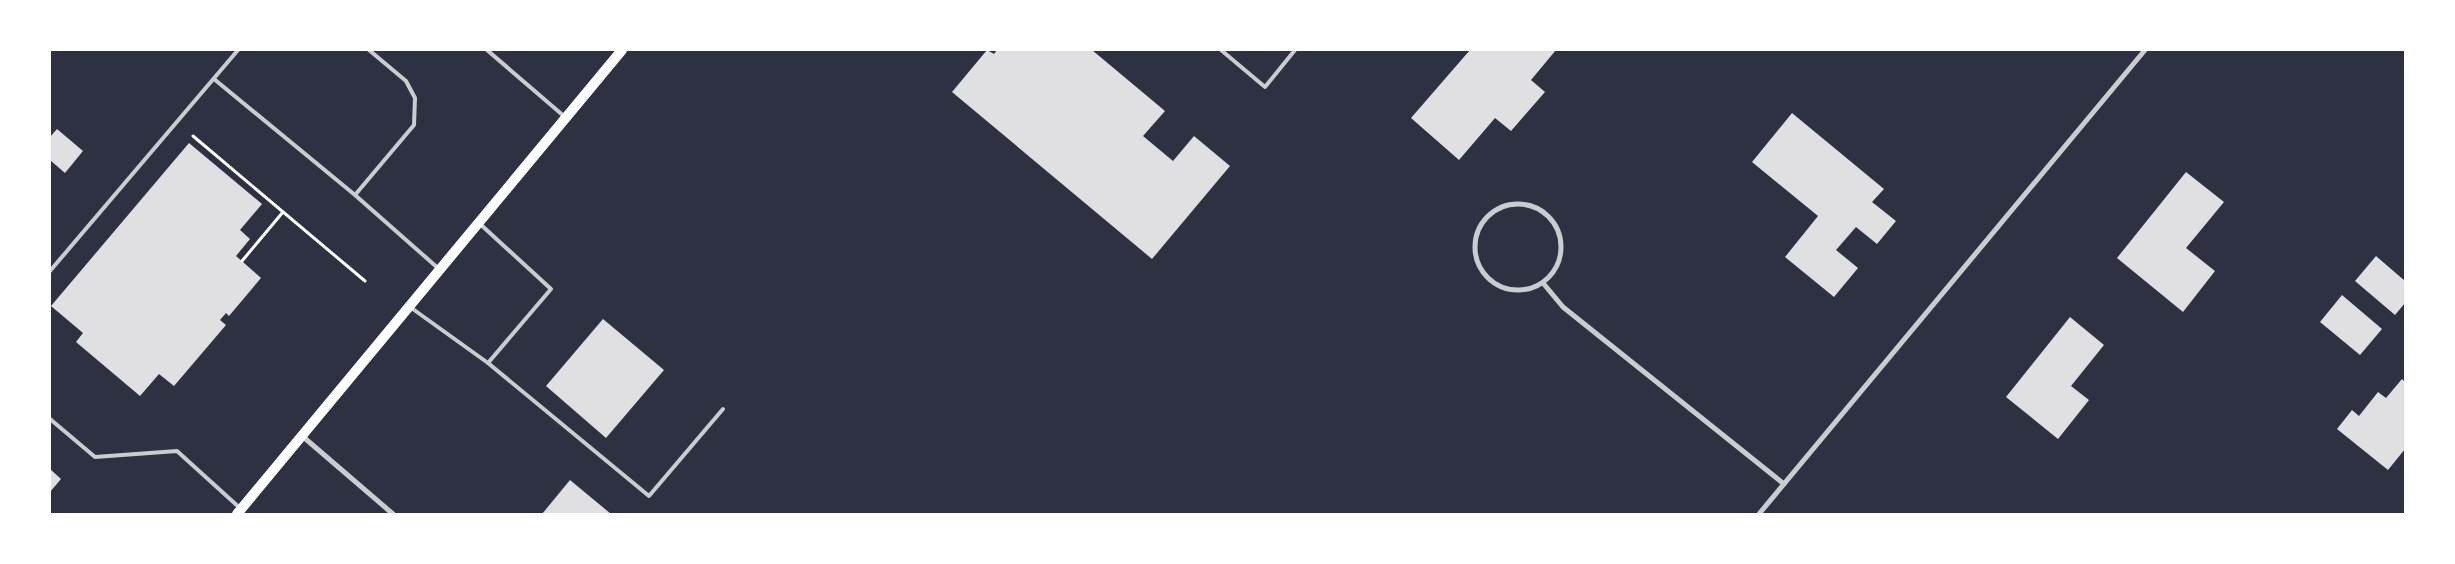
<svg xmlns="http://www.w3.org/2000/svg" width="2455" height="564" font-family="Bitter,serif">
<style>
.building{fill:#e0e0e3}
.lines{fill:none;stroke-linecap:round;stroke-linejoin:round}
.path{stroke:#fff;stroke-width:3}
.service{stroke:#caccd0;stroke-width:4}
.minor{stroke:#caccd0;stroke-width:5}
.secondary{stroke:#fff;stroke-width:10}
</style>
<rect width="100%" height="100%" fill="#2d3142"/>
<g class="building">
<path d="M987 50 994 54 997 50H1092L1165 111 1143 136 1173 161 1194 136 1230 166 1152 259 952 92Z"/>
<path d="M1470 50H1556L1531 80 1545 92 1511 131 1495 118 1459 160 1411 118Z"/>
<path d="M1792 113 1884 189 1872 202 1896 221 1877 244 1856 227 1836 250 1858 268 1834 297 1785 257 1818 216 1752 162Z"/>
<path d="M57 129 83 151 65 173 50 160V137Z"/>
<path d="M189 143 262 204 240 230 250 239 236 256 261 278 229 316 226 313 220 320 226 325 174 386 159 374 140 396 76 342 83 333 51 306Z"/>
<path d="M2186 172 2224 202 2186 248 2215 271 2183 312 2117 258Z"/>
<path d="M2376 256 2405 281V303L2395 315 2355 281Z"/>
<path d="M2342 295 2382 329 2360 355 2320 322Z"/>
<path d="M2070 317 2104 345 2071 386 2089 400 2058 439 2006 397Z"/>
<path d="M603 319 664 370 606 438 546 386Z"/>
<path d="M2402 379 2405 382V449L2388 470 2337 429 2352 410 2359 416 2378 392 2386 398Z"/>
<path d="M50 469 61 479 50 492Z"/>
<path d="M570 480 611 514H542Z"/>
</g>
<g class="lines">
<g class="path">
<path d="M193 136 365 281"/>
<path d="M242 261 283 212"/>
</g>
<g class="service">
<path d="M487 50 565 117"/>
<path d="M1221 50 1265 87 1295 50"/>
<path d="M214 79 355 195 439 269"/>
<path d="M355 195 414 125 415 98 406 81 369 50"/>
<path d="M479 223 551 289 488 363"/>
<path d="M50 271 238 50"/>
<path d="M410 307 488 363 649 496 723 409"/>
<path d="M50 419 95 457 177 451 241 509"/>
</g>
<g class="minor">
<circle cx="1518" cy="247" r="43"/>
<path d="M1543 283 1563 307 1784 484"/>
<path d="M301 435 393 514"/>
<path d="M1759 514 2145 50"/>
</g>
<path class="secondary" d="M237 514 622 50"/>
</g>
<rect width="2455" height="564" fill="none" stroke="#ffffff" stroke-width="102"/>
</svg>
